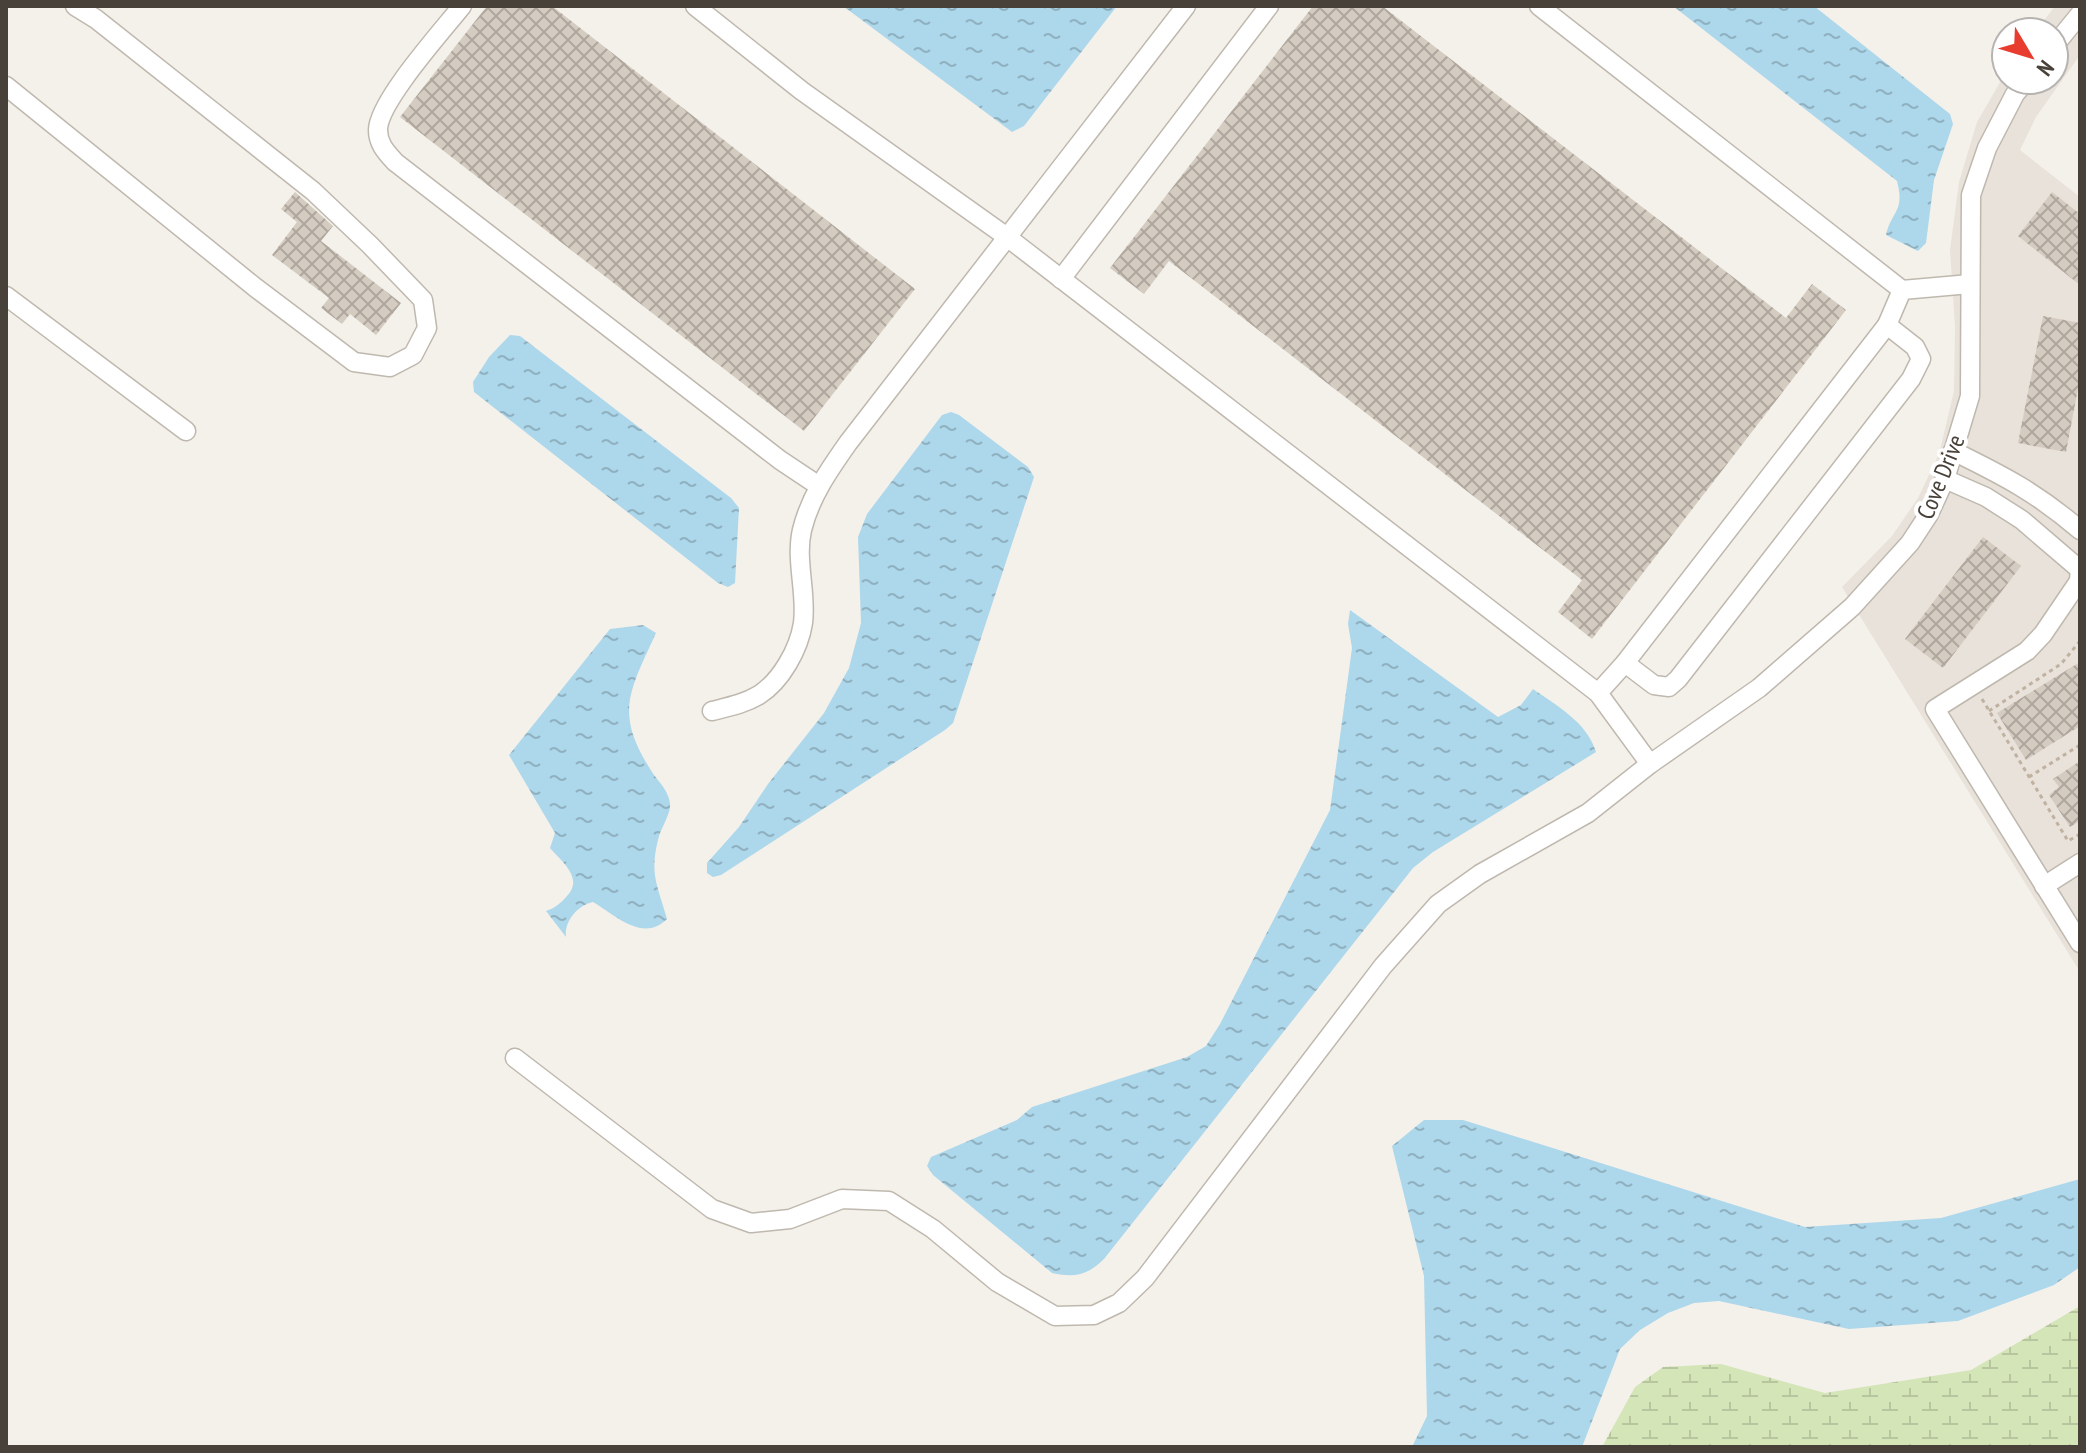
<svg xmlns="http://www.w3.org/2000/svg" width="2086" height="1453" font-family="'PT Sans Narrow',sans-serif">
<style>
.residential{fill:#e8e2da}
.wetland{fill:url(#wetland-marsh)}
.water{fill:url(#water-ripples)}
.building{fill:url(#building-cross-hatch)}
.lines{fill:none;stroke-linecap:round;stroke-linejoin:round}
.minor-casing{stroke:#bfb8ae;stroke-width:21}
.path{stroke:#c0b2a1;stroke-width:3;stroke-dasharray:4 4;stroke-linecap:butt}
.minor{stroke:#fff;stroke-width:18}
.labels{text-anchor:middle;stroke-width:8;stroke-linejoin:round;paint-order:stroke}
.street-label{font-size:24px;fill:#484139;stroke:#fff}
</style>
<defs>
<pattern id="wetland-marsh" width="20" height="14" patternUnits="userSpaceOnUse" patternTransform="scale(2)"><rect width="20" height="14" fill="#d4e5b8"/><path d="M1 5h8M5 5V1M11 12h8M15 12V8" fill="none" stroke="#b8c69f"/></pattern>
<pattern id="water-ripples" width="26" height="14" patternUnits="userSpaceOnUse" patternTransform="scale(2)"><rect width="26" height="14" fill="#add7eb"/><path d="M2 4q2-2 4 0t4 0M15 11q2-2 4 0t4 0" fill="none" stroke="#8fb0bf"/></pattern>
<pattern id="building-cross-hatch" width="8" height="8" patternUnits="userSpaceOnUse" patternTransform="scale(2)"><rect width="8" height="8" fill="#d5ccc1"/><path d="M0 0l8 8M0 8l8-8" fill="none" stroke="#afa79e"/></pattern>
</defs>
<rect width="100%" height="100%" fill="#f4f1eb"/>
<path class="residential" d="M2055 6H2080V55L2036 117 2020 150 2080 197V972L1842 587 1892 536 1918 498 1939 454 1954 391 1955 327 1950 250 1959 182 1977 122 2006 72V80H2054V32H2035Z"/>
<path class="wetland" d="M2080 1306V1447H1602L1635 1387 1663 1367 1721 1364 1825 1393 1971 1370Z"/>
<g class="water">
<path d="M843 6H1117L1024 126 1012 132Z"/>
<path d="M1673 6H1814L1950 114 1953 124 1934 180 1926 243 1918 251 1886 235C1892 210 1905 212 1897 181Z"/>
<path d="M510 335 520 336 731 498 739 508 735 583 728 587 718 583 474 392 473 382 489 357Z"/>
<path d="M951 412 959 415 1028 467 1034 477 953 723 945 730 721 875 713 877 707 873V863L739 827 768 784 824 713 849 668 861 623 858 537 867 514 942 415Z"/>
<path d="M1350 610 1498 717 1521 705 1533 689C1557 706 1587 722 1596 752L1433 852 1413 868 1104 1259C1088 1275 1075 1278 1052 1273L933 1175 927 1166 931 1157 1017 1120 1032 1107 1187 1057 1206 1046 1220 1024 1330 810 1352 648 1348 624Z"/>
<path d="M643 625 656 633C628 694 614 715 654 775 661 784 671 795 670 807 669 816 662 827 659 836 649 874 657 883 667 919 643 943 615 915 593 902 578 905 564 921 566 937L546 911C555 908 561 903 567 896 584 878 562 862 550 848L555 833 509 755 610 629Z"/>
<path d="M1424 1120H1463L1805 1227 1941 1218 2080 1179V1267L2054 1285 1958 1321 1849 1329 1719 1301 1694 1303 1668 1313 1640 1330 1620 1349 1582 1447H1412L1427 1416 1424 1276 1392 1146Z"/>
</g>
<g class="building">
<path d="M487 6H552L915 289 804 431 400 117Z"/>
<path d="M1313 6H1382L1786 318 1812 284 1846 310 1592 639 1558 612 1582 580 1169 261 1144 294 1110 268Z"/>
<path d="M295 192 333 226 321 241 401 303 376 335 350 314 342 324 321 308 329 298 272 255 297 222 281 209Z"/>
<path d="M2052 192 2080 214V285L2018 236Z"/>
<path d="M2043 316 2080 323V378L2066 452 2018 443Z"/>
<path d="M1983 537 2021 566 1943 668 1905 639Z"/>
<path d="M2080 662V726L2026 760 1997 713Z"/>
<path d="M2080 761V821L2070 827 2049 795 2059 787 2053 779Z"/>
</g>
<g class="lines">
<g class="minor-casing">
<g id="minor">
<path d="M462 6C443 30 378 102 378 130 378 144 386 152 395 162L780 460 819 486"/>
<path d="M695 6 802 91 1007 237 1598 693 1650 764"/>
<path d="M1539 6 1902 290"/>
<path d="M2054 46 2080 14"/>
<path d="M6 86 256 288 354 362 390 367 413 355 427 328 423 300 370 245 313 191 96 19 75 6"/>
<path d="M1061 279 1269 6"/>
<path d="M6 296 186 431"/>
<path d="M1953 451C2004 476 2037 493 2080 530"/>
<path d="M1945 479 1986 497 2022 520 2078 568"/>
<path d="M2080 566 2079 581 2043 634 2027 651 1935 709 2080 943"/>
<path d="M1625 663 1887 325"/>
<path d="M1598 693 1625 663 1654 685 1669 687 1678 679 1911 379 1921 359 1915 347 1887 325 1902 290 1970 284"/>
<path d="M712 711C728 707 744 704 759 695 781 681 799 649 803 623 807 593 795 560 802 530 810 497 829 470 848 443L1186 6"/>
<path d="M2044 886 2080 863"/>
<path d="M515 1058 712 1209 751 1223 790 1219 842 1199 889 1201 933 1229 997 1282 1055 1316 1094 1315 1119 1303 1145 1278 1383 966 1438 904 1480 874 1588 813 1650 764 1759 688 1852 607 1910 543 1929 514 1945 479 1970 396 1971 195 1987 148 2015 94 2027 80"/>
</g>
</g>
<g class="path">
<path d="M1982 699 2068 841 2080 834"/>
<path d="M1989 711 2061 664 2080 641"/>
<path d="M2029 777 2080 745"/>
</g>
<use href="#minor" class="minor"/>
</g>
<g class="labels">
<g class="street-label">
<text transform="translate(1941 477) rotate(-68)" y="8">Cove Drive</text>
</g>
</g>
<rect width="2086" height="1453" fill="none" stroke="#484139" stroke-width="16"/>
<g transform="translate(2030 56) rotate(128)"><circle r="38" fill="#ffffff" stroke="#b6b3b0" stroke-width="2"/>
<path d="M0-6L14 30L0 20L-14 30Z" fill="#e83c2e"/>
<text y="-12" font-size="22" font-weight="bold" text-anchor="middle" fill="#484139">N</text>
</g>
</svg>
